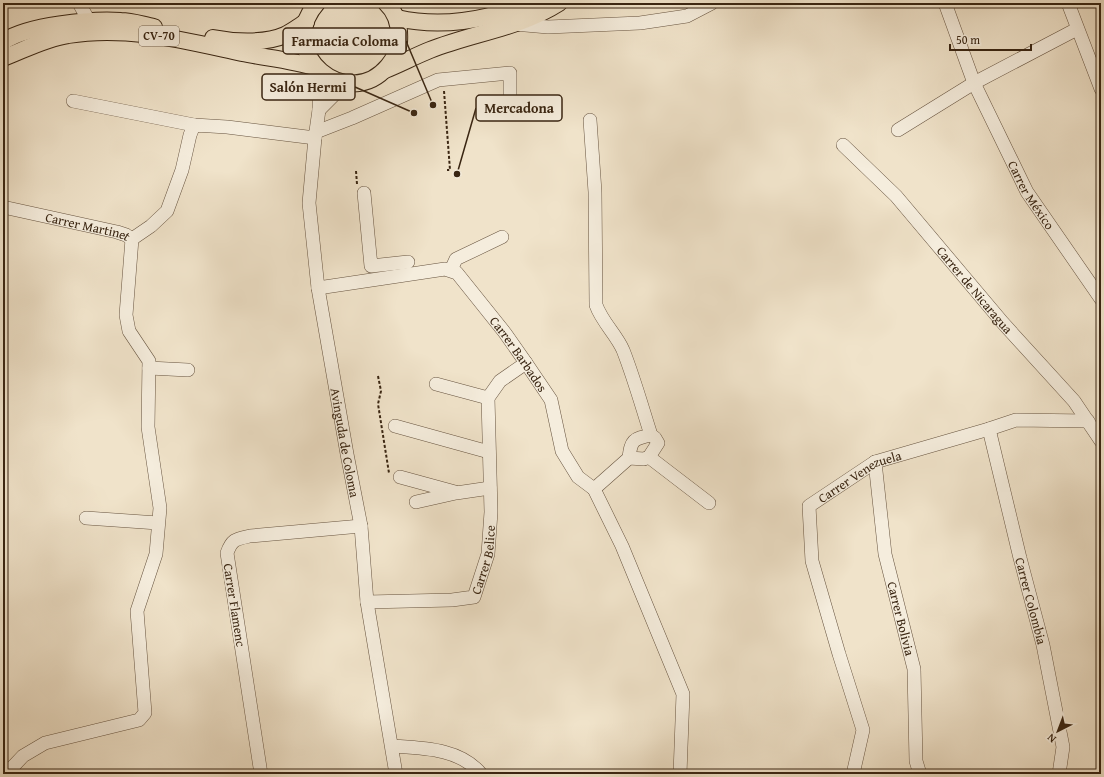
<svg xmlns="http://www.w3.org/2000/svg" width="1104" height="777" font-family="'Gentium Book Plus',serif">
<style>
.lines{fill:none;stroke-linecap:round;stroke-linejoin:round}
.minor-casing{stroke:#675440;stroke-width:14}
.major-casing{stroke:#392512;stroke-width:18}
.path{stroke:#392512;stroke-width:2;stroke-dasharray:3 2;stroke-linecap:butt}
.minor{stroke:#f5eddd;stroke-width:13}
.major{stroke:#f0e3ca;stroke-width:16}
.labels{text-anchor:middle;stroke-width:3;stroke-linejoin:round;paint-order:stroke}
.shield{fill:#f5eddd;stroke:#71614f;stroke-width:1}
.shield-label{font-size:12px;font-weight:bold;fill:#392512}
.street-label{font-size:13px;fill:#392512;stroke:#f5eddd}
.leader{fill:none;stroke:#392512;stroke-width:1.5}
.callout-dot{fill:#392512;stroke:#f5eddd;stroke-width:1.5}
.callout{fill:#f5eddd;stroke:#392512;stroke-width:1.5}
.callout-label{font-size:14px;text-anchor:middle;font-weight:bold;fill:#392512}
</style>
<rect width="100%" height="100%" fill="#f0e3ca"/>
<filter id="stains"><feTurbulence type="fractalNoise" baseFrequency=".005" numOctaves="4"/><feColorMatrix values="0 0 0 0 .2 0 0 0 0 .09 0 0 0 0 .02 0 0 0 .5 -.17"/></filter>
<radialGradient id="worn" r=".72"><stop offset=".6" stop-color="#630" stop-opacity="0"/><stop offset="1" stop-color="#630" stop-opacity=".3"/></radialGradient>
<g class="lines">
<g class="minor-casing">
<g id="minor">
<path d="M79 3 89 21"/>
<path id="s1" d="M945 3 974 83 1027 192 1101 299"/>
<path d="M1068 3 1101 89"/>
<path d="M514 24 548 27 640 23 687 16 712 3"/>
<path id="s2" d="M320 71 319 110 315 138 309 203 318 288 347 454 361 526 367 602 396 774"/>
<path d="M73 101 194 125"/>
<path d="M319 110 346 83"/>
<path d="M590 120 595 192 596 305C602 322 616 334 623 350 634 378 642 407 651 435L655 438 658 443 649 457 644 459 629 458"/>
<path d="M898 130 974 83 1077 29"/>
<path d="M316 132 352 118 438 80 510 73V109"/>
<path id="s3" d="M843 145 896 196 1003 323 1074 401 1101 441"/>
<path d="M364 193 371 266 408 262"/>
<path id="s4" d="M3 207 117 232 126 235 132 239"/>
<path d="M132 239 151 226 167 211 182 170 190 135 194 125 227 127 315 138"/>
<path d="M451 270 456 259 502 237"/>
<path id="s5" d="M318 288 445 269 457 273 505 333 526 363 551 400 562 451 578 477 594 489 629 458C631 440 633 439 651 435"/>
<path d="M149 368 188 370"/>
<path d="M436 384 488 398"/>
<path d="M395 426 489 452"/>
<path id="s6" d="M989 429 1020 558 1043 645 1063 747 1059 774"/>
<path d="M649 457 709 503"/>
<path id="s7" d="M875 462 885 554 914 669 916 761 920 774"/>
<path d="M400 477 455 492"/>
<path d="M594 489 622 546 683 694 680 774"/>
<path d="M416 502 456 493 490 488"/>
<path d="M86 518 158 523"/>
<path id="s8" d="M367 602 452 600 474 597 488 554 491 512 488 398 500 381 526 363"/>
<path d="M392 746C422 748 460 748 481 774"/>
<path d="M6 774 23 756 45 743 139 720 145 713 137 611 156 554 160 508 148 427 149 361 129 331 126 315 132 239"/>
<path d="M261 774 227 553C232 539 236 539 250 536L361 526"/>
<path id="s9" d="M853 774 863 730 839 654 812 561 809 506 875 462 989 429 1016 420 1088 421"/>
</g>
</g>
<g class="major-casing">
<g id="major">
<path d="M317 3C273 53 348 114 388 66 394 59 398 51 399 42 400 28 397 13 386 3"/>
<path d="M397 18C440 28 486 21 527 3"/>
<path d="M213 38C233 42 265 44 285 35 292 32 299 26 306 22"/>
<path d="M3 42C26 25 92 19 121 21 132 21 143 25 154 27"/>
<path d="M3 58C24 50 46 38 68 35 127 25 186 41 242 53 267 58 293 60 317 68"/>
<path d="M385 70C400 64 415 56 430 50 473 33 520 28 559 3"/>
</g>
</g>
<g class="path">
<path d="M444 91 450 170H447"/>
<path d="M356 171 357 184"/>
<path d="M378 376 381 391 378 404 389 473"/>
</g>
<use href="#minor" class="minor"/>
<use href="#major" class="major"/>
</g>
<g class="labels">
<rect class="shield" x="139" y="26" width="40" height="20" rx="3"/>
<g class="shield-label">
<text x="159" y="40">CV-70</text>
</g>
<g class="street-label">
<text dy="5" stroke="none"><textPath href="#s1" startOffset="211">Carrer México</textPath></text>
<text dy="5" stroke="none"><textPath href="#s4" startOffset="87">Carrer Martinet</textPath></text>
<text dy="5" stroke="none"><textPath href="#s3" startOffset="196">Carrer de Nicaragua</textPath></text>
<text dy="5" stroke="none"><textPath href="#s5" startOffset="243">Carrer Barbados</textPath></text>
<text dy="5" stroke="none"><textPath href="#s2" startOffset="375">Avinguda de Coloma</textPath></text>
<text dy="5" stroke="none"><textPath href="#s9" startOffset="336">Carrer Venezuela</textPath></text>
<text dy="5" stroke="none"><textPath href="#s8" startOffset="146">Carrer Belice</textPath></text>
<text dy="5" stroke="none"><textPath href="#s6" startOffset="177">Carrer Colombia</textPath></text>
<text transform="translate(235 605) rotate(81)" y="5">Carrer Flamenc</text>
<text dy="5" stroke="none"><textPath href="#s7" startOffset="159">Carrer Bolivia</textPath></text>
</g>
</g>
<path class="leader" d="M433 105L406 41M414 113L355 87M457 174L476 108"/>
<g class="callout-dot">
<circle cx="433" cy="105" r="4"/>
<circle cx="414" cy="113" r="4"/>
<circle cx="457" cy="174" r="4"/>
</g>
<g class="callout">
<rect x="283" y="28" width="123" height="26" rx="4"/>
<rect x="262" y="74" width="93" height="26" rx="4"/>
<rect x="476" y="95" width="86" height="26" rx="4"/>
</g>
<g class="callout-label">
<text x="345" y="46">Farmacia Coloma</text>
<text x="308" y="92">Salón Hermi</text>
<text x="519" y="113">Mercadona</text>
</g>
<rect width="1104" height="777" fill="none" stroke="#f0e3ca" stroke-width="16"/>
<rect x="4" y="4" width="1096" height="769" fill="none" stroke="#392512" stroke-width="2"/>
<rect x="8" y="8" width="1088" height="761" fill="none" stroke="#392512"/>
<g transform="translate(1058 731) rotate(222)" stroke="#f5eddd" stroke-width="3" paint-order="stroke">
<path d="M0-3L7 15L0 10L-7 15Z" fill="#392512"/>
<text y="-6" font-size="11" font-weight="bold" text-anchor="middle" fill="#392512">N</text>
</g>
<path d="M950 44v6h81v-6" fill="none" stroke="#392512" stroke-width="2"/>
<text x="956" y="44" font-size="12" fill="#392512" stroke="#f5eddd" stroke-width="3" paint-order="stroke">50 m</text>
<rect width="100%" height="100%" filter="url(#stains)"/>
<rect width="100%" height="100%" fill="url(#worn)"/>
</svg>
